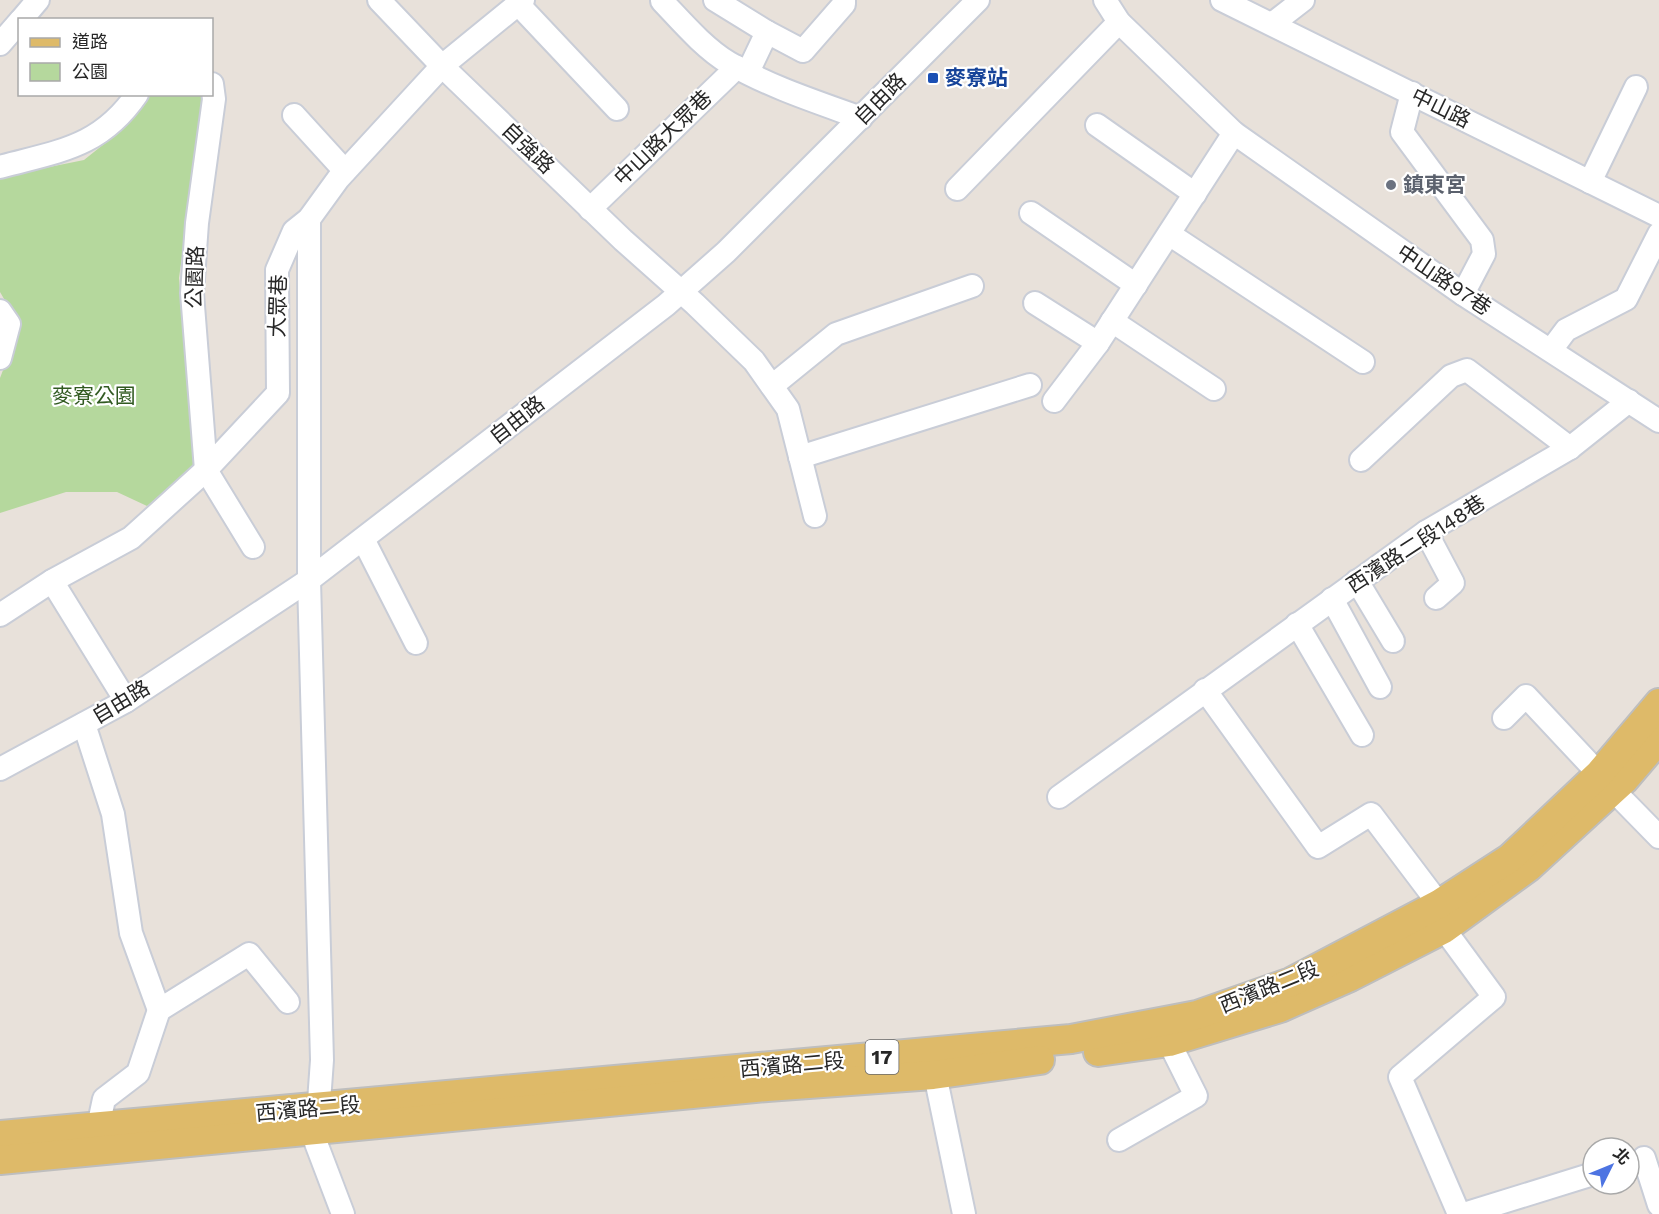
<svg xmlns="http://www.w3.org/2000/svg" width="1659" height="1214" font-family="'Work Sans','Noto Sans TC',sans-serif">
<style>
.green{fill:#b5d89d}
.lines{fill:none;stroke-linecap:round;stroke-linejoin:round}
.minor-casing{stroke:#c9cdd7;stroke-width:26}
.major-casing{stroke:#bebebe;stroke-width:32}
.minor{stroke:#fff;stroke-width:22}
.major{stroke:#deba69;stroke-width:28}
.transit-dot{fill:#1a4fb4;stroke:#fff;stroke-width:2}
.worship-dot{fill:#6b7280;stroke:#fff;stroke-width:2}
.labels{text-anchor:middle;stroke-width:4.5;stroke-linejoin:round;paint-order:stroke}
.shield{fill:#fff;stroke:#686868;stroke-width:1.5}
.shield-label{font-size:20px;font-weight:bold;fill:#272727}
.transit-label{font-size:21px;font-weight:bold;fill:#164399;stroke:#fff;text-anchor:start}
.street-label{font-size:21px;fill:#272727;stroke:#fff}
.worship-label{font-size:21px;font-weight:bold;fill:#5b616d;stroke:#fff;text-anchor:start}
.park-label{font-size:21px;fill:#315a21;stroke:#fff}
</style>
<rect width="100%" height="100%" fill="#e8e1da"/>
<path class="green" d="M149 95H203L204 99 179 278 195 466 147 506 117 492H66L0 513V378L20 326 0 292V177L84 160 124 128Z"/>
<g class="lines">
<g class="minor-casing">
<g id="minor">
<path d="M379 0 442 66 623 240 695 304 754 361 788 409 815 516"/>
<path d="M715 0 767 32 748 72"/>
<path d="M1105 0 1119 22 1234 133 1463 294 1659 421"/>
<path d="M1222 0 1659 216"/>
<path d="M662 1C682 22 704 48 729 63 770 87 817 102 861 118"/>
<path d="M518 4 617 109"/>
<path d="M21 20 38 0"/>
<path d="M1272 24 1303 0"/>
<path d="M767 32 803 51 844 4V0"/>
<path d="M0 44 20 21"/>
<path d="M212 84 214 99 197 223 192 293 206 470 253 547"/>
<path d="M1412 93 1402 132 1482 240 1484 254 1463 294"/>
<path d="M294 115 345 171"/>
<path d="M1097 125 1195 194"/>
<path d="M0 167C58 151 100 148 137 94"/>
<path d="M1590 182 1636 87"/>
<path d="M957 189 1119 22"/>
<path d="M590 209 737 67"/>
<path d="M1031 213 1136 285"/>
<path d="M309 219V580L322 1060 316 1143 343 1214"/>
<path d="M1169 234 1363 362"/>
<path d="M1035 303 1098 343"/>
<path d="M0 311 9 324 0 358"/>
<path d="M1112 321 1214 389"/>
<path d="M1551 350 1566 330 1626 299 1659 234"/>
<path d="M772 386 836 334 972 286"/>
<path d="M1054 401 1098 343 1234 133"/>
<path d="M800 457 1030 385"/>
<path d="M1361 460 1451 376 1467 370 1570 448"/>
<path d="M1426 532 1453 583 1436 598"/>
<path d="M363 539 416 643"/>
<path d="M52 581 126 701"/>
<path d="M1357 581 1393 641"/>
<path d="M1332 599 1380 687"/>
<path d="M0 615 52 581 131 538 206 470 278 393 277 270 294 231 309 219 338 179 442 66 523 0"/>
<path d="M1297 624 1362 735"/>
<path d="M1205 690 1318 847 1371 814 1439 904"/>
<path d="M1504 718 1526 696 1599 774"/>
<path d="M84 724 113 814 131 933 159 1010 249 954 288 1002"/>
<path d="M0 769 126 701 309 580 666 305 726 252 978 0"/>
<path d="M1613 790 1659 837"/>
<path d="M1059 797 1426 532 1570 448 1629 401"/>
<path d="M1444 929 1494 997 1400 1077 1459 1214"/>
<path d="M932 1060 964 1214"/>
<path d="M98 1127 104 1099 138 1073 159 1010"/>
<path d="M1119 1140 1196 1096 1169 1042"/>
<path d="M1644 1158 1659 1205"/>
<path d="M1464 1214 1593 1174"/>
</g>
</g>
<g class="major-casing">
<g id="major">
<path d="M1098 1052 1169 1042 1280 1008 1350 977 1444 929 1529 867 1624 780 1659 739"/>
<path d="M0 1135 1071 1039 1197 1015 1291 982 1439 904 1510 858 1599 774 1659 703"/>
<path d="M0 1160 767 1087 933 1075 1040 1060"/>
</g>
</g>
<use href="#minor" class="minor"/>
<use href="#major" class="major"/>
</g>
<rect class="transit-dot" x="927" y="72" width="12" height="12" rx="3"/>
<circle class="worship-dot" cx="1391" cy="185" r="6"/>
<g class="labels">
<rect class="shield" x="865.5" y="1040" width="33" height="34" rx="4.5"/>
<g class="shield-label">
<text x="882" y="1064">17</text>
</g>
<g class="transit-label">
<text x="945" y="85">麥寮站</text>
</g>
<g class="street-label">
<text transform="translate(880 99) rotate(-45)" y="7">自由路</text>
<text transform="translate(1441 108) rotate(26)" y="7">中山路</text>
<text transform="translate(663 138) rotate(-44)" y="7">中山路大眾巷</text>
<text transform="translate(528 148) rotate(44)" y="7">自強路</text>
<text transform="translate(195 277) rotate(-88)" y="7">公園路</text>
<text transform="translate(1444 280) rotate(34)" y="7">中山路97巷</text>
<text transform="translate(278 306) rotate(-88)" y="7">大眾巷</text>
<text transform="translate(517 420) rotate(-38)" y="7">自由路</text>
<text transform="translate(1416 544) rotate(-33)" y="7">西濱路二段148巷</text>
<text transform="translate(121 702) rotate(-31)" y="7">自由路</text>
<text transform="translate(1269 987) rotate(-22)" y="7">西濱路二段</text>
<text transform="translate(792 1065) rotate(-5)" y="7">西濱路二段</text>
<text transform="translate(308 1109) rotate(-5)" y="7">西濱路二段</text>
</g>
<g class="worship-label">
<text x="1403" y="192">鎮東宮</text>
</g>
<g class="park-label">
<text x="94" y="403">麥寮公園</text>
</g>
</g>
<rect x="18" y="18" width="195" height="78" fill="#ffffff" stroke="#a9a9a9" stroke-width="1.5"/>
<rect x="30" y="38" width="30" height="9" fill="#deba69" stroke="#a9a9a9" stroke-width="1.5"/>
<text x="72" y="48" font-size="18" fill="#272727">道路</text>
<rect x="30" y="63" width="30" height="18" fill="#b5d89d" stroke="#a9a9a9" stroke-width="1.5"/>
<text x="72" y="78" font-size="18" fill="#272727">公園</text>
<g transform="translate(1611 1166) rotate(47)"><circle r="28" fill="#ffffff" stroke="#a9a9a9" stroke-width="1.5"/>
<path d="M0-4.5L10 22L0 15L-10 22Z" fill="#4d74e2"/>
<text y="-9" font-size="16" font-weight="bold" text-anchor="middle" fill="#272727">北</text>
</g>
</svg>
